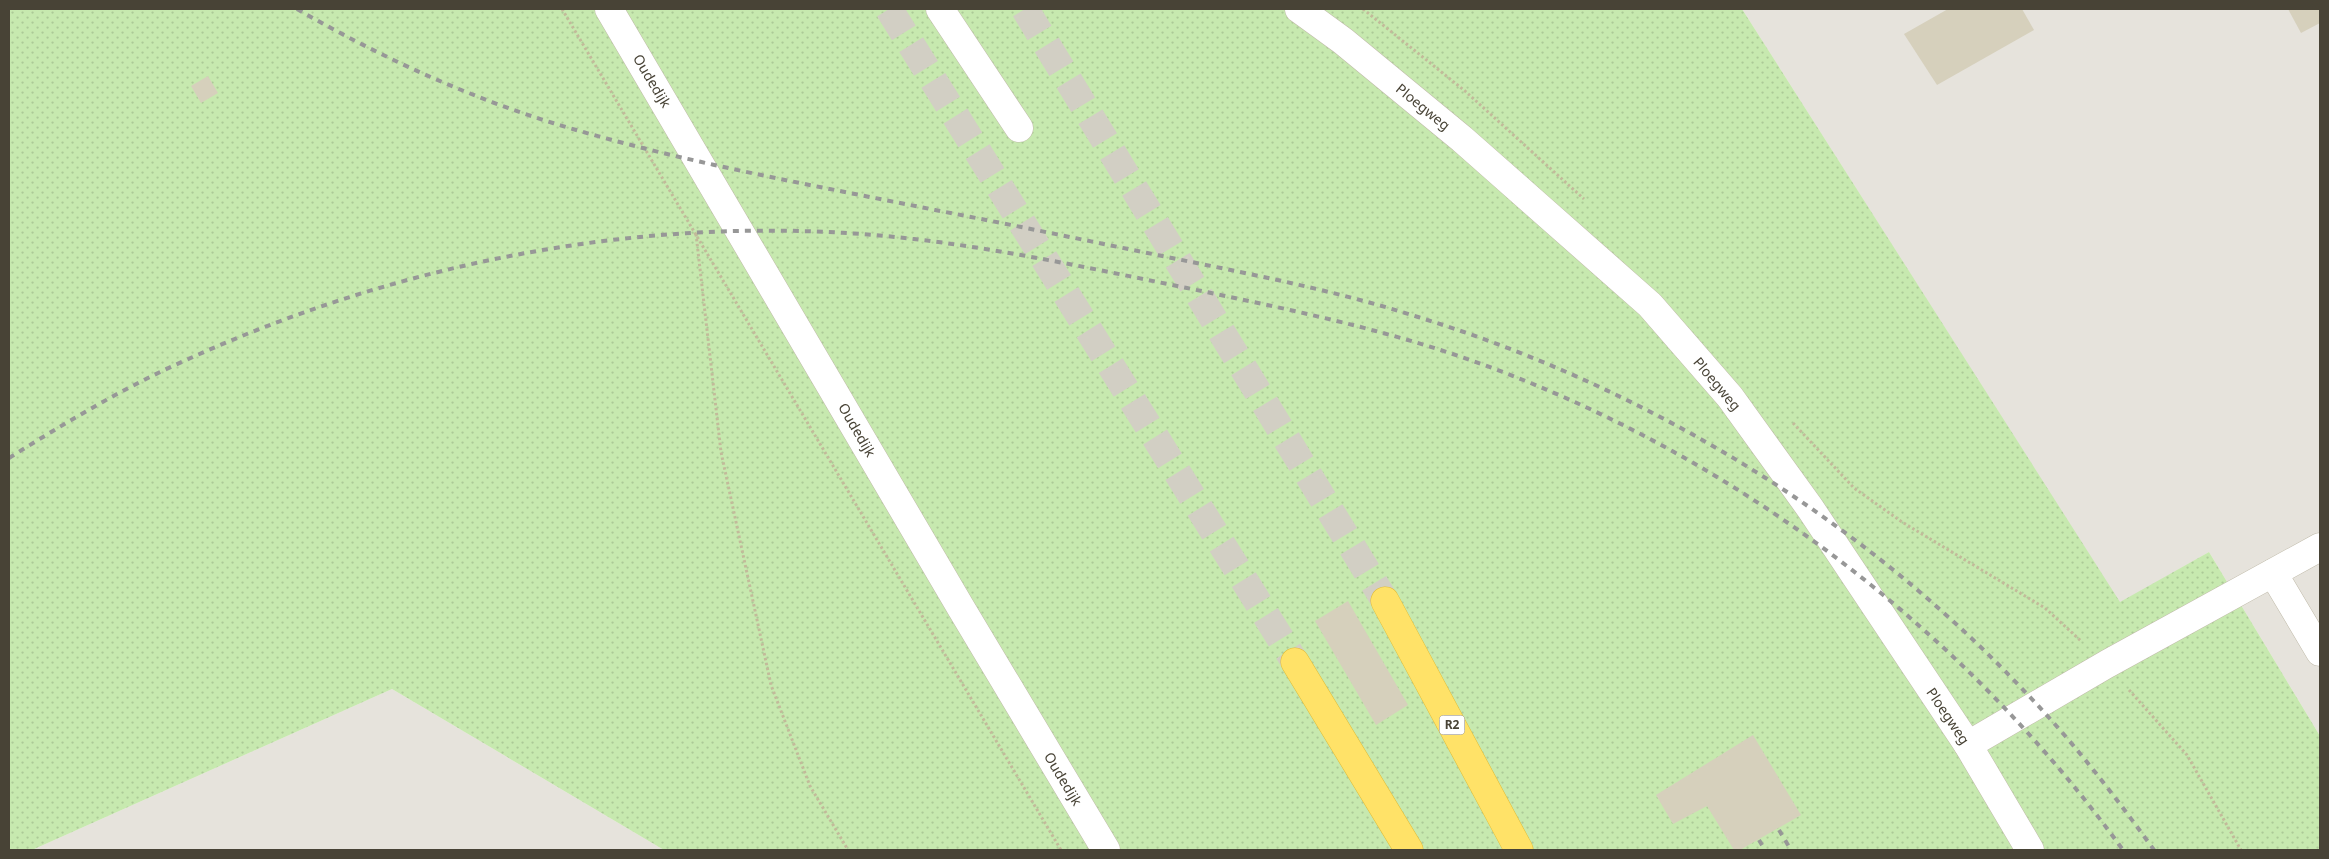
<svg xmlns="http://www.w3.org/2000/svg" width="2329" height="859" font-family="'Noto Sans',sans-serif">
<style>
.industrial{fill:#e6e3dc}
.grass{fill:url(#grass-dots)}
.building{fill:#d6d0bc}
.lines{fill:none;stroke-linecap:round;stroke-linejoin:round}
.highway-tunnel{stroke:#d2cfc4;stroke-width:28;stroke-dasharray:28 14;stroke-linecap:butt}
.minor-casing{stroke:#c0bbaa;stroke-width:29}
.highway-casing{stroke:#e1bb34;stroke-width:29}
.path{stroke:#c2ba9a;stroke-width:3;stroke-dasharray:2.5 2.5;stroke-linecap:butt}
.minor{stroke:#fff;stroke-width:28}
.highway{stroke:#ffe268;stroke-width:28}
.rail{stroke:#979797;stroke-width:4;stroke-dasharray:6 6;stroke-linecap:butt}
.labels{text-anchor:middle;stroke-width:4;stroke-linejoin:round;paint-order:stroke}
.shield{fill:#fff;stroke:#7f7b72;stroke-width:1}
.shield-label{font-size:12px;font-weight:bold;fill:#484336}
.street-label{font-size:14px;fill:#484336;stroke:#fff}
</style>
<defs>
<pattern id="grass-dots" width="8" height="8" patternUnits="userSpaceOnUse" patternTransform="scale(1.25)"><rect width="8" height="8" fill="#c7e9af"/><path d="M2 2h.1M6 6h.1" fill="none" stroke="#acc997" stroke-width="1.8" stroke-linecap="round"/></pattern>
</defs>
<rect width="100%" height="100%" fill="#f4f2e7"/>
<g class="industrial">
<path d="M1742 9H2320V736L2209 552 2120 603Z"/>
<path d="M392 689 664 850H32Z"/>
</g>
<path class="grass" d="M9 9H1742L2120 602 2209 552 2320 736V850H664L392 689 32 850H9Z"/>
<g class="building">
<path d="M1948 9H2022L2034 30 1937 85 1904 34Z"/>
<path d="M2288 9H2320V23L2301 33Z"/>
<path d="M208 76 218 93 201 103 191 86Z"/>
<path d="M1348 601 1408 705 1376 725 1315 621Z"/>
<path d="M1753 735 1801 815 1740 850H1734L1707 806 1673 824 1656 795Z"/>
</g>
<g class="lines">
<g class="highway-tunnel">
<path d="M889 9 1295 662"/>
<path d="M1025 9 1385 601"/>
</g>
<g class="minor-casing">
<g id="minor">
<path d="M609 9 961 608 1106 850"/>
<path d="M940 9 1019 128"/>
<path d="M1299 9 1343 41 1462 139 1650 305 1730 397 1810 508 1968 745 2030 850"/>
<path d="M2273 573 2320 652"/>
<path d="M1968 745 2107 664 2320 547"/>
</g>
</g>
<g class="highway-casing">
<g id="highway">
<path d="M1385 601 1519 850"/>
<path d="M1295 662 1409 850"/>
</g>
</g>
<g class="path">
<path d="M562 9 1061 850"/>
<path d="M1363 9 1465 91 1584 199"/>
<path d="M696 234 721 452 771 685 810 786 848 850"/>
<path d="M1793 423 1854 488 1902 522 2045 608 2081 641"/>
<path d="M2129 690 2187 755 2241 850"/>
</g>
<use href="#minor" class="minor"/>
<use href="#highway" class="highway"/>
<g class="rail">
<path d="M297 9C382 58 472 99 566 127 687 163 812 185 935 210 1014 225 1093 242 1172 258 1255 275 1337 291 1418 317 1648 388 1863 519 2028 695 2074 743 2115 796 2154 850"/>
<path d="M9 458C65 423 123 388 184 361 394 265 630 217 861 234 971 242 1079 266 1187 288 1283 308 1380 328 1473 361 1732 453 1962 628 2123 850"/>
<path d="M1779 830 1791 850"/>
<path d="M1759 840 1765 850"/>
</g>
</g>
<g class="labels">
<rect class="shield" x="1439.5" y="715.5" width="25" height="19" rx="4"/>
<g class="shield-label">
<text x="1452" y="729">R2</text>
</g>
<g class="street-label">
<text transform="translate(652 81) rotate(59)" y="5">Oudedijk</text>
<text transform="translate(1423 107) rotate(39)" y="5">Ploegweg</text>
<text transform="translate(1717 384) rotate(50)" y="5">Ploegweg</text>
<text transform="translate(857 430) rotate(60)" y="5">Oudedijk</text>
<text transform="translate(1948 716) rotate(56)" y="5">Ploegweg</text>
<text transform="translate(1063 779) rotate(59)" y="5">Oudedijk</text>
</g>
</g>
<rect width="2329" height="859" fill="none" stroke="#484336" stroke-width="20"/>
</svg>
